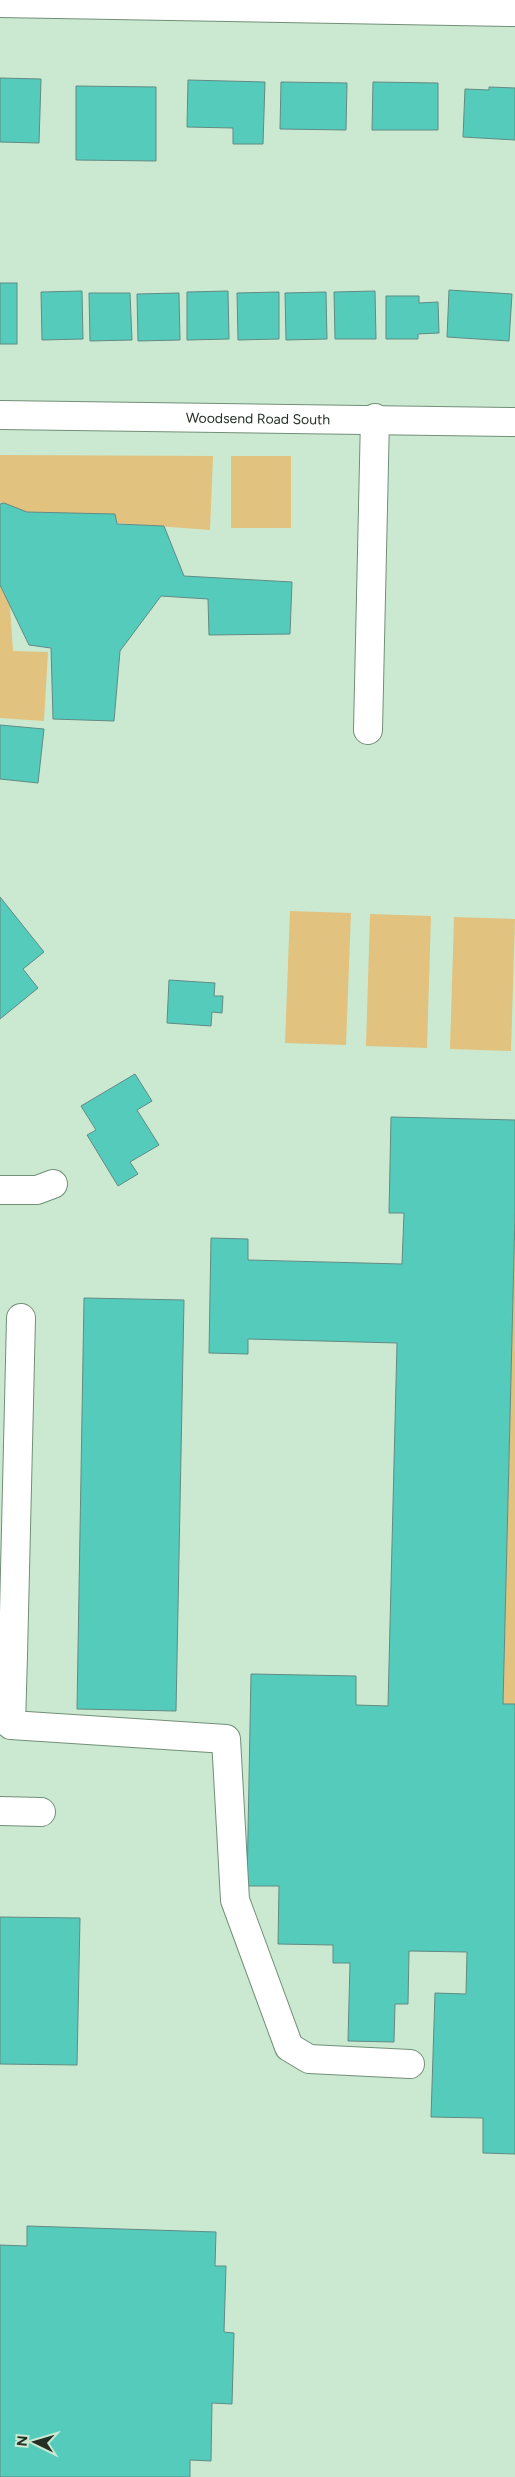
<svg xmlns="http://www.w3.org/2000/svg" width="515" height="2477" font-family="Figtree,sans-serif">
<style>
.green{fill:#e2c27f}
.building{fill:#55cbbc;stroke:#618b84}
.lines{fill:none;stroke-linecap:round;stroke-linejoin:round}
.minor-casing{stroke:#728f78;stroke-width:30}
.minor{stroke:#fff;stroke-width:28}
.labels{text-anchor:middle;stroke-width:4;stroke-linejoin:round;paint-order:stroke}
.street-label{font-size:14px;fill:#243026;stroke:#cae9d0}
</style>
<rect width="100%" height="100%" fill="#cae9d0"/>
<g class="green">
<path d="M0 455 213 456 210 530 22 516 0 502Z"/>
<rect x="231" y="456" width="60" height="72"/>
<path d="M0 585 10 606 13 651 48 652 44 721 0 718Z"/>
<path d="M290 911 351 913 346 1045 285 1043Z"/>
<path d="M370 914 431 916 427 1048 366 1046Z"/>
<path d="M454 917 515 919 511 1051 450 1049Z"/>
<path d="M515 1214V1704H503Z"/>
</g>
<g class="building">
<path d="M0 78 41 79 39 143 0 142Z"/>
<path d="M188 80 265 82 263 144H233V128L187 127Z"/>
<path d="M281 82 347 83 346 130 280 129Z"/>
<path d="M373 82 438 83V130H372Z"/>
<path d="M76 86 156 87V161L76 160Z"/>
<path d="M489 87 515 88V140L463 137 465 89 489 90Z"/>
<rect x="0" y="283" width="17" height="61"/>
<path d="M449 290 512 294 509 341 447 337Z"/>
<path d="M82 291 83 339 42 340 41 292Z"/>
<path d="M228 291 229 339 187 340V292Z"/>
<path d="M375 291 376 339H335L334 292Z"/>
<path d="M279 292V339L238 340 237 293Z"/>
<path d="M326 292 327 339 286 340 285 293Z"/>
<path d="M89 293H130L132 340 90 341Z"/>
<path d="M179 293 180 340 138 341 137 294Z"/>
<path d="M386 296H419V303L438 302 439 333 418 334V339H386Z"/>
<path d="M4 503 27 512 115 514 117 524 164 526 184 576 292 582 290 634 209 635 208 599 161 596 120 651 114 721 53 719 51 648 29 645 0 585V504Z"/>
<path d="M0 725 44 729 38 783 0 779Z"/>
<path d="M0 897 44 952 23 969 38 988 0 1019Z"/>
<path d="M169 980 215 983 214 996H223L222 1013 212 1012 211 1026 167 1023Z"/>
<path d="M135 1074 152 1101 137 1110 159 1145 130 1162 138 1174 118 1186 87 1135 96 1130 81 1106Z"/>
<path d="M391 1117 515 1120V1214L503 1704H515V2154L483 2153V2118L431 2117 435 1993 466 1994 467 1952 409 1951 408 2004H395L394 2042 348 2041 350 1963H333V1945L278 1944 279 1886H247L251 1674 356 1676V1705L388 1706 397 1343 248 1339V1354L209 1353 211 1238 248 1239V1260L402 1264 404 1213H389Z"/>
<path d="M84 1298 184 1300 176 1711 77 1709Z"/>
<path d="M0 1917 80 1918 77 2065 0 2064Z"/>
<path d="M27 2226 216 2232 215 2266H226L224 2332 234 2333 232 2404 212 2403 211 2461 190 2460V2477H0V2245L27 2246Z"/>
</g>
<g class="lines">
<g class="minor-casing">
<g id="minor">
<path d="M0 3 515 12"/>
<path id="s1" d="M0 415 515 422"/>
<path d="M368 730 375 418"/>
<path d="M0 1190H37L53 1184"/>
<path d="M0 1653 13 1655 21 1318"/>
<path d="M13 1655 11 1725 226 1739 235 1900 289 2047 309 2059 410 2064"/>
<path d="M0 1811 41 1812"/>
</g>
</g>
<use href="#minor" class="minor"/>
</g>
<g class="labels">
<g class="street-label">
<text dy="5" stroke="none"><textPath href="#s1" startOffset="258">Woodsend Road South</textPath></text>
</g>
</g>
<g transform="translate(35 2442) rotate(275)" stroke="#cae9d0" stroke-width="4" paint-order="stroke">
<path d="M0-4L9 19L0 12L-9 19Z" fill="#243026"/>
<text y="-8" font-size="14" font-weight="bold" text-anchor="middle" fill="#243026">N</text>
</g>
</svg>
